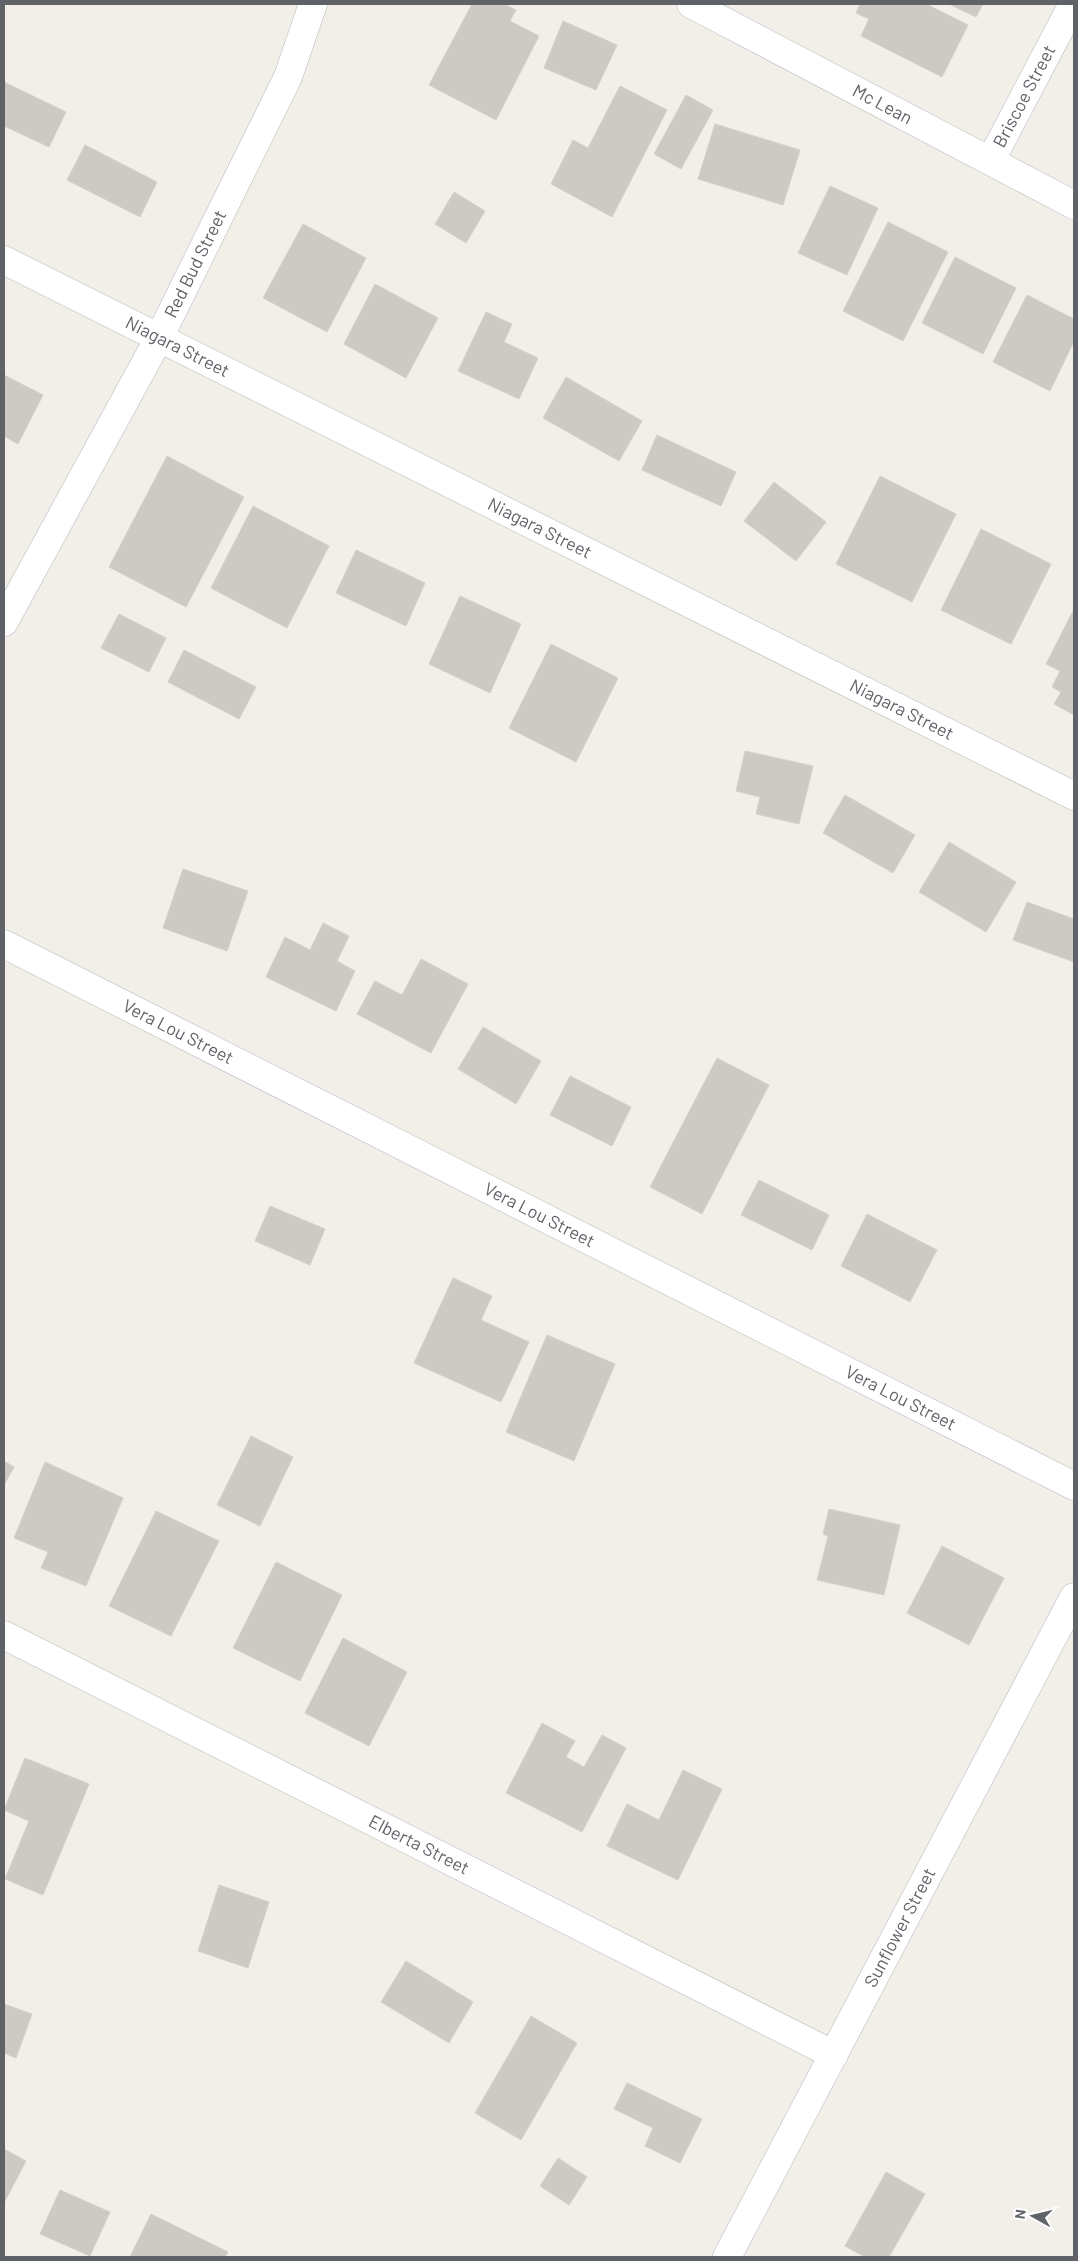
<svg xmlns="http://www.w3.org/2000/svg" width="1078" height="2261" font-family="Barlow,sans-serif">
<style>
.building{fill:#cccac5;stroke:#d6d1c6}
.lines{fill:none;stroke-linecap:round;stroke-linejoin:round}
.street-casing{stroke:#b5b8bc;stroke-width:29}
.street{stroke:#fff;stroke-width:28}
.labels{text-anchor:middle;stroke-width:4;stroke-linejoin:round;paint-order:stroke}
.street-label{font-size:18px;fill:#5f6368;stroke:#fff}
</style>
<rect width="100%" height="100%" fill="#f1efe8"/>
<g class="building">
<path d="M472 4H504L516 10 510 21 539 36 496 120 429 85Z"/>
<path d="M860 4H926L968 25 942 77 861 36 869 19 856 13Z"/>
<path d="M949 4H983L976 17Z"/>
<path d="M563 21 617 45 596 90 544 68Z"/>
<path d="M4 82 66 112 49 147 4 126Z"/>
<path d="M620 86 667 110 612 217 551 184 573 140 588 148Z"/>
<path d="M686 95 713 110 681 169 654 154Z"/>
<path d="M715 124 800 150 783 205 698 179Z"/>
<path d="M85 145 157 182 140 217 67 180Z"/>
<path d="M830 186 878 208 847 275 798 253Z"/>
<path d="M454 192 485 211 466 243 435 224Z"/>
<path d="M888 222 948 252 903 341 843 311Z"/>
<path d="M303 224 366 258 327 332 263 298Z"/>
<path d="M955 257 1016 288 983 354 922 323Z"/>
<path d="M375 284 438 318 406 378 344 344Z"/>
<path d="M1027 295 1074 319V341L1050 391 993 362Z"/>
<path d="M486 312 512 324 504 342 538 358 519 399 458 371Z"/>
<path d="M4 375 43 395 18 444 4 436Z"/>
<path d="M566 377 642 421 619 461 543 418Z"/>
<path d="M657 435 736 472 721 506 642 470Z"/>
<path d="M167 456 244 497 186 607 109 567Z"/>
<path d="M880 476 956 514 912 602 836 564Z"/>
<path d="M774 482 826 522 796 561 744 521Z"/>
<path d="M253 506 329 546 287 628 211 588Z"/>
<path d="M981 529 1051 564 1011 644 941 610Z"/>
<path d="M356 550 425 583 406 626 336 593Z"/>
<path d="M460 596 521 624 490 693 429 664Z"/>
<path d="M1074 609V715L1054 704 1061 692 1052 687 1060 671 1046 664Z"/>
<path d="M119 614 166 638 149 672 101 648Z"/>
<path d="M551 644 618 678 576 762 509 728Z"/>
<path d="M184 650 256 687 239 719 168 682Z"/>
<path d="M745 751 813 766 799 824 756 814 760 797 736 791Z"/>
<path d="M845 795 915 835 893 873 823 833Z"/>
<path d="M949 842 1016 882 986 932 919 892Z"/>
<path d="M183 869 248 891 227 951 163 928Z"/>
<path d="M1027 902 1074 919V962L1013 940Z"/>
<path d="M323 923 349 936 337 961 355 971 336 1011 266 977 285 937 310 950Z"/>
<path d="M421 959 468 984 431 1053 357 1014 375 981 402 995Z"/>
<path d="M483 1027 541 1061 516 1104 458 1069Z"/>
<path d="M717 1058 769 1085 702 1214 650 1187Z"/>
<path d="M570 1076 631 1107 612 1146 550 1115Z"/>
<path d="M759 1180 829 1215 812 1250 741 1215Z"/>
<path d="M270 1206 325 1229 310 1265 255 1241Z"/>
<path d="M867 1214 937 1250 910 1302 841 1266Z"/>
<path d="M453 1278 492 1296 481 1320 529 1342 501 1402 414 1363Z"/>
<path d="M547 1335 615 1364 574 1461 506 1432Z"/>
<path d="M251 1436 293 1457 260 1526 217 1505Z"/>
<path d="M4 1461 14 1467 4 1485Z"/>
<path d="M45 1462 123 1498 86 1586 41 1568 48 1552 14 1538Z"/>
<path d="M829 1509 900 1525 884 1595 817 1580 828 1536 823 1534Z"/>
<path d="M156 1511 219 1541 171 1636 109 1606Z"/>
<path d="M942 1546 1004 1578 969 1645 907 1613Z"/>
<path d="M276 1562 342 1595 300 1681 233 1648Z"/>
<path d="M343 1638 407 1672 369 1746 305 1713Z"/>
<path d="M542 1723 575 1741 566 1757 584 1767 602 1735 626 1748 582 1832 506 1793Z"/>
<path d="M25 1758 89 1784 43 1895 5 1879 29 1821 4 1810Z"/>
<path d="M683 1770 722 1789 678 1880 607 1846 627 1804 659 1820Z"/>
<path d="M219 1885 269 1902 248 1968 198 1951Z"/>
<path d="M406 1961 473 2002 449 2043 381 2002Z"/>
<path d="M4 2004 32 2014 16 2058 4 2053Z"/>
<path d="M531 2016 577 2043 521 2140 475 2113Z"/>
<path d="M627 2083 702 2119 680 2163 645 2146 653 2128 614 2109Z"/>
<path d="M4 2149 26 2161 4 2203Z"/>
<path d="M558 2158 587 2177 569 2205 540 2186Z"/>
<path d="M886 2172 925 2194 889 2257H865L845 2246Z"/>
<path d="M60 2190 110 2212 90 2256 40 2234Z"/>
<path d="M151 2214 228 2252 225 2257H130Z"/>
</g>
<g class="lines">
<g class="street-casing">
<g id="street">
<path id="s1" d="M691 4 1074 205"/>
<path id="s2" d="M991 160 1073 4"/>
<path id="s3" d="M4 260 1074 796"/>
<path id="s4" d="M4 622 159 338 288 77 313 4"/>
<path id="s5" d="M4 944 1074 1486"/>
<path id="s6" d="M4 1635 834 2055"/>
<path id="s7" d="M727 2257 1074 1597"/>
</g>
</g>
<use href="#street" class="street"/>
</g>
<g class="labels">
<g class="street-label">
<text dy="6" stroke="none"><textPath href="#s2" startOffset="72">Briscoe Street</textPath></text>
<text dy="6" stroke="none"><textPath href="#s1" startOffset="216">Mc Lean</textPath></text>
<text dy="6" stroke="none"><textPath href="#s4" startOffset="406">Red Bud Street</textPath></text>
<text dy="6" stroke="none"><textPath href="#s3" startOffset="194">Niagara Street</textPath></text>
<text dy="6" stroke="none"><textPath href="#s3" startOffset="599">Niagara Street</textPath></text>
<text dy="6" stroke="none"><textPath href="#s3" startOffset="1004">Niagara Street</textPath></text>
<text dy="6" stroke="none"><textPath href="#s5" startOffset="195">Vera Lou Street</textPath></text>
<text dy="6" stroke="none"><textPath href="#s5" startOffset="600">Vera Lou Street</textPath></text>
<text dy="6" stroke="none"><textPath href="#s5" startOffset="1005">Vera Lou Street</textPath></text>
<text dy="6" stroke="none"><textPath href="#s6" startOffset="465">Elberta Street</textPath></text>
<text dy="6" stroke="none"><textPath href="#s7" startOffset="372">Sunflower Street</textPath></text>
</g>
</g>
<rect width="1078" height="2261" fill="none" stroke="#5f6368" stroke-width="10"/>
<g transform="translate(1033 2216) rotate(278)" stroke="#ffffff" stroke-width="4" paint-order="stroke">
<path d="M0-4L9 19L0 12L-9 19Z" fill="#5f6368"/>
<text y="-8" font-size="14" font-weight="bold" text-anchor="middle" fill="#5f6368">N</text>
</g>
</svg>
